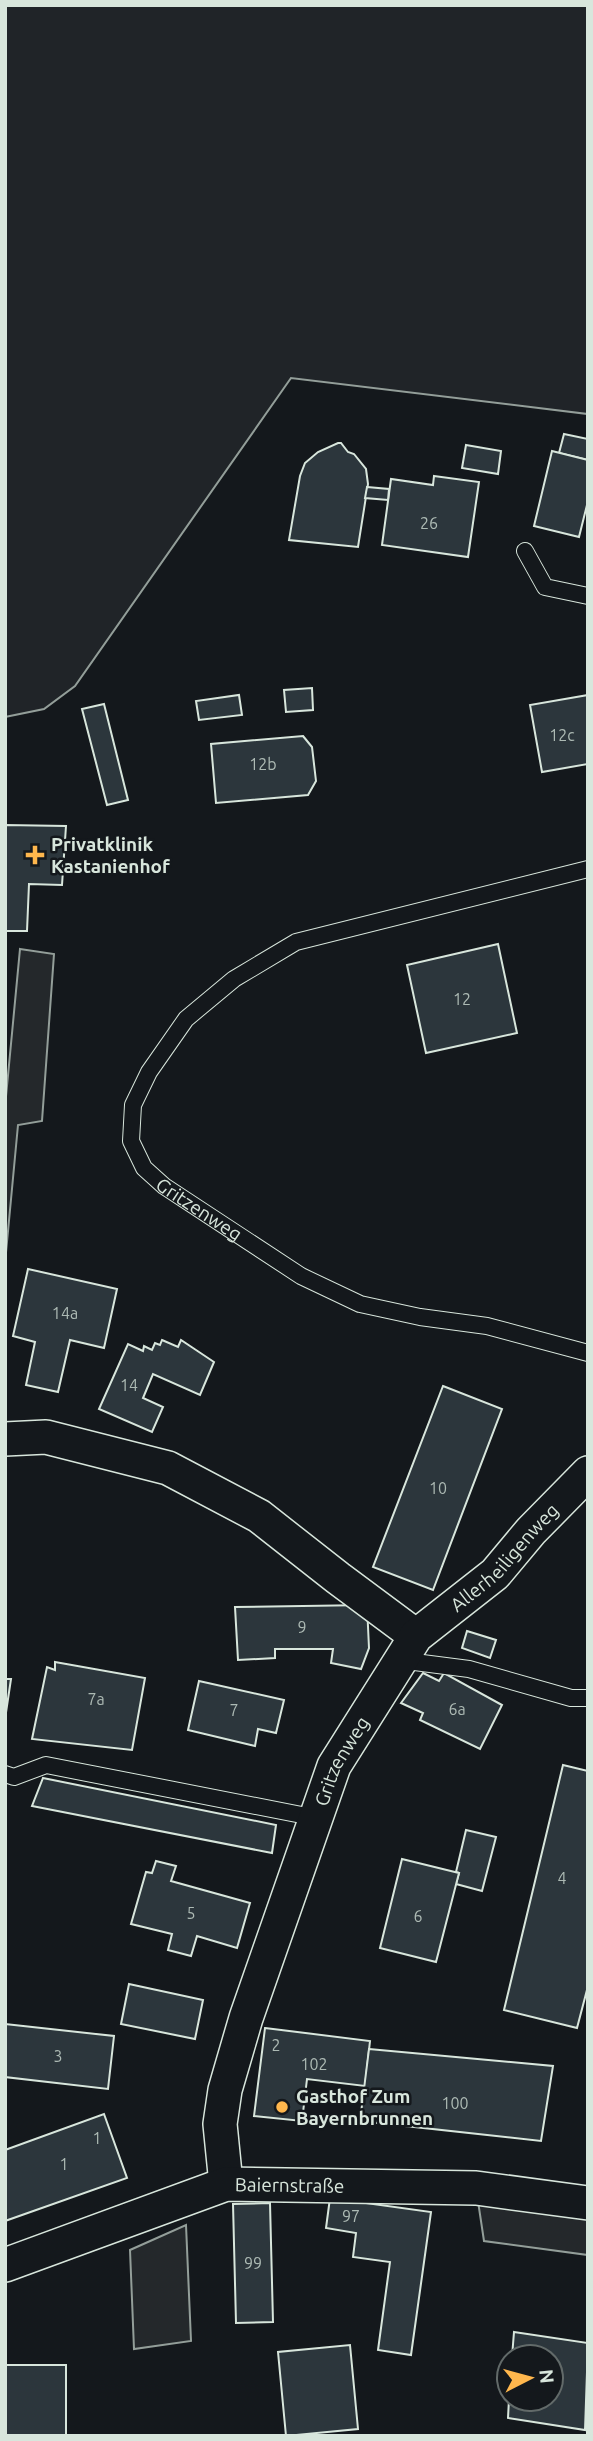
<svg xmlns="http://www.w3.org/2000/svg" width="593" height="2441" font-family="Ubuntu,sans-serif">
<style>
.green{fill:#202428;stroke:#939e99;stroke-width:2}
.parking{fill:#24282b;stroke:#939e99;stroke-width:2}
.building{fill:#2c363c;stroke:#d8e6dc;stroke-width:2}
.lines{fill:none;stroke-linecap:round;stroke-linejoin:round}
.service-casing{stroke:#d8e6dc;stroke-width:18}
.minor-casing{stroke:#d8e6dc;stroke-width:36}
.service{stroke:#14181c;stroke-width:16}
.minor{stroke:#14181c;stroke-width:33}
.poi-dot{fill:#ffb74d;stroke:#14181c;stroke-width:2.5}
.labels{text-anchor:middle;stroke-width:5;stroke-linejoin:round;paint-order:stroke}
.number-label{font-size:16px;fill:#adbab4}
.poi-label{font-size:19px;font-weight:bold;fill:#d8e6dc;stroke:#14181c;text-anchor:start}
.street-label{font-size:19px;fill:#d8e6dc;stroke:#14181c}
</style>
<rect width="100%" height="100%" fill="#14181c"/>
<path class="green" d="M5 5H588V414L291 378 75 686 44 709 5 717Z"/>
<g class="parking">
<path d="M20 949 54 954 42 1121 18 1125 5 1263V1107Z"/>
<path d="M476 2188 588 2206V2255L484 2241Z"/>
<path d="M186 2225 191 2341 134 2349 130 2250Z"/>
</g>
<g class="building">
<path d="M564 434 588 439V460L559 453Z"/>
<path d="M338 443H341L348 452 354 454 366 469 368 484 358 547 289 540 300 476 305 463 318 452Z"/>
<path d="M466 445 501 451 498 474 462 468Z"/>
<path d="M552 451 588 460V501L579 537 534 526Z"/>
<path d="M434 476 479 482 468 557 382 545 391 479 433 485Z"/>
<path d="M367 487 389 489 388 500 365 498Z"/>
<path d="M312 688 313 710 286 712 284 690Z"/>
<path d="M239 695 242 715 199 720 196 701Z"/>
<path d="M588 695V764L542 772 530 705Z"/>
<path d="M104 704 128 800 107 805 82 709Z"/>
<path d="M303 736 312 747 316 781 308 795 216 803 211 744Z"/>
<path d="M5 825 66 826 62 885 29 884 27 931H5Z"/>
<path d="M498 944 517 1033 426 1053 407 965Z"/>
<path d="M28 1269 117 1289 104 1348 70 1340 58 1392 26 1385 35 1342 13 1336Z"/>
<path d="M162 1340 178 1347 181 1340 214 1362 200 1395 153 1374 143 1398 163 1407 152 1432 99 1409 128 1344 143 1351 144 1346 152 1350 155 1343 160 1345Z"/>
<path d="M443 1386 502 1409 433 1590 373 1567Z"/>
<path d="M367 1605 369 1648 361 1669 331 1663 333 1649H275V1658L238 1660 235 1607Z"/>
<path d="M467 1631 496 1640 490 1658 462 1648Z"/>
<path d="M55 1662 145 1678 132 1750 32 1739 47 1667 55 1670Z"/>
<path d="M423 1673 439 1681 444 1673 502 1705 480 1749 420 1720 423 1713 401 1703Z"/>
<path d="M5 1679H11L5 1719Z"/>
<path d="M199 1681 284 1700 276 1733 258 1729 255 1746 188 1730Z"/>
<path d="M563 1765 588 1771V1986L577 2028 504 2010Z"/>
<path d="M43 1778 276 1825 272 1853 32 1806Z"/>
<path d="M466 1830 496 1837 482 1891 456 1884 459 1873 456 1872Z"/>
<path d="M402 1859 459 1873 436 1962 380 1948Z"/>
<path d="M156 1861 176 1866 171 1881 250 1903 237 1948 197 1936 191 1956 168 1950 172 1934 131 1924 146 1872 152 1873Z"/>
<path d="M129 1984 203 2000 195 2039 121 2024Z"/>
<path d="M5 2024 114 2036 108 2089 5 2077Z"/>
<path d="M265 2028 370 2041 365 2086 307 2079 302 2121 254 2116Z"/>
<path d="M369 2049 553 2066 541 2141 360 2121Z"/>
<path d="M104 2114 127 2178 5 2221V2150Z"/>
<path d="M330 2198 431 2212 411 2355 378 2350 390 2262 353 2257 356 2233 326 2228Z"/>
<path d="M270 2203 273 2322 236 2323 233 2204Z"/>
<path d="M514 2332 588 2343 585 2430 508 2418 509 2399H551V2357H512Z"/>
<path d="M350 2345 358 2429 286 2436 278 2352Z"/>
<rect x="5" y="2365" width="61" height="71"/>
</g>
<g class="lines">
<g class="service-casing">
<g id="service">
<path d="M525 551 545 587 588 596"/>
<path id="s1" d="M588 869 296 942 234 979 186 1019 149 1072 133 1105 131 1141 144 1168 164 1186 301 1276 360 1304 420 1317 487 1326 588 1353"/>
<path d="M399 1660 469 1669 571 1698H588"/>
<path d="M5 1774 14 1777 46 1765 317 1818"/>
</g>
</g>
<g class="minor-casing">
<g id="minor">
<path d="M5 1439 46 1437 168 1468 259 1516 338 1578 416 1636"/>
<path id="s2" d="M226 2184 220 2124 225 2090 246 2018 334 1766 416 1636 495 1574 531 1531 588 1473"/>
<path id="s3" d="M5 2265 226 2184 476 2188 588 2203"/>
</g>
</g>
<use href="#service" class="service"/>
<use href="#minor" class="minor"/>
</g>
<g class="poi-dot">
<path d="M31.5 844.5h7v7h7v7h-7v7h-7v-7h-7v-7h7z"/>
<circle cx="282" cy="2107" r="7"/>
</g>
<g class="labels">
<g class="number-label">
<text x="429" y="529">26</text>
<text x="562" y="741">12c</text>
<text x="263" y="770">12b</text>
<text x="462" y="1005">12</text>
<text x="65" y="1319">14a</text>
<text x="129" y="1391">14</text>
<text x="438" y="1494">10</text>
<text x="302" y="1633">9</text>
<text x="96" y="1705">7a</text>
<text x="457" y="1715">6a</text>
<text x="234" y="1716">7</text>
<text x="562" y="1884">4</text>
<text x="191" y="1919">5</text>
<text x="418" y="1922">6</text>
<text x="276" y="2051">2</text>
<text x="58" y="2062">3</text>
<text x="314" y="2070">102</text>
<text x="455" y="2109">100</text>
<text x="97" y="2144">1</text>
<text x="64" y="2170">1</text>
<text x="351" y="2222">97</text>
<text x="253" y="2269">99</text>
</g>
<g class="poi-label">
<text x="51" y="851">Privatklinik<tspan x="51" dy="22">Kastanienhof</tspan></text>
<text x="296" y="2103">Gasthof Zum<tspan x="296" dy="22">Bayernbrunnen</tspan></text>
</g>
<g class="street-label">
<text dy="7" stroke="none"><textPath href="#s1" startOffset="672">Gritzenweg</textPath></text>
<text dy="7" stroke="none"><textPath href="#s2" startOffset="709">Allerheiligenweg</textPath></text>
<text dy="7" stroke="none"><textPath href="#s2" startOffset="444">Gritzenweg</textPath></text>
<text dy="7" stroke="none"><textPath href="#s3" startOffset="299">Baiernstraße</textPath></text>
</g>
</g>
<rect width="593" height="2441" fill="none" stroke="#d8e6dc" stroke-width="14"/>
<g transform="translate(530 2378) rotate(84)"><circle r="33" fill="#14181c" stroke="#626a69" stroke-width="2"/>
<path d="M0-5L12 26L0 18L-12 26Z" fill="#ffb74d"/>
<text y="-10" font-size="19" font-weight="bold" text-anchor="middle" fill="#d8e6dc">N</text>
</g>
</svg>
